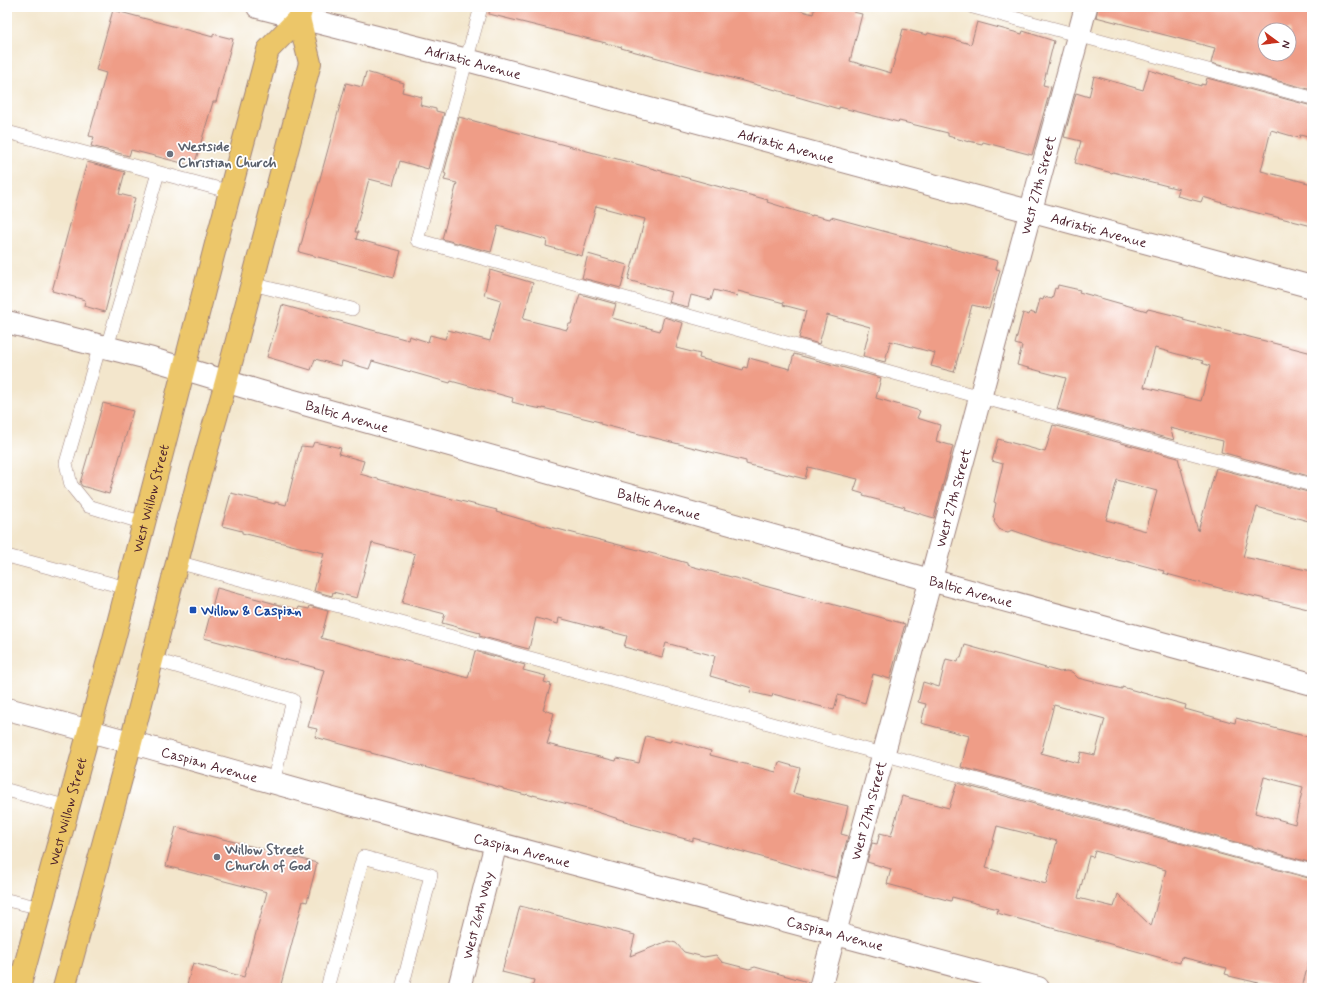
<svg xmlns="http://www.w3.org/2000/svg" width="1319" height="995" font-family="Mynerve,sans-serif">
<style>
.building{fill:#ef9d87;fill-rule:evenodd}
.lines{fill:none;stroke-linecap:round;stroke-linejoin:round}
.lane-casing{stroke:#9e827c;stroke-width:14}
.street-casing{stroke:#9e827c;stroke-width:24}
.primary-casing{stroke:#9e827c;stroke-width:24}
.lane{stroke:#fff;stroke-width:13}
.street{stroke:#fff;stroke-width:22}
.primary{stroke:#ecc669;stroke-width:22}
.worship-dot{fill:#6b7280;stroke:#fff;stroke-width:1.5}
.transit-dot{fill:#1a4fb4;stroke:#fff;stroke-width:1.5}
.labels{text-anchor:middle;stroke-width:3.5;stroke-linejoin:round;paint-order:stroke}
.street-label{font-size:14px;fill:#4a1f2b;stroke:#fff}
.worship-label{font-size:14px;font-weight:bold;fill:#5b616d;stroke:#fff;text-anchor:start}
.transit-label{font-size:14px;font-weight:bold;fill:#164399;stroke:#fff;text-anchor:start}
</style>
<rect width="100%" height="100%" fill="#fff"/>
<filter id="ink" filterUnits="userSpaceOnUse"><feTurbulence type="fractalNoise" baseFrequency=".025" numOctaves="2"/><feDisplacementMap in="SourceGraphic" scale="8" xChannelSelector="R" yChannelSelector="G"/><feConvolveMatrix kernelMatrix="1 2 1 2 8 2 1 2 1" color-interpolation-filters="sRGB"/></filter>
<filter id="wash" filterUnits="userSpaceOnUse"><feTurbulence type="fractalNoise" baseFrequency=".012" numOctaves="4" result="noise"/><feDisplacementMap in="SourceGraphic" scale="16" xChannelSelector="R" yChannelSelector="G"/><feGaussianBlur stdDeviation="0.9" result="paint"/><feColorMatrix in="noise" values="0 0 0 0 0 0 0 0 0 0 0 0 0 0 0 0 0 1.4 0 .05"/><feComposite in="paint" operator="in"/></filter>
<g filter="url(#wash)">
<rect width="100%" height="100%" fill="#f3e6cc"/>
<g id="blocks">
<g class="building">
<path d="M490 7H788L813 14 815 7H854L853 12 862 14 850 61 891 73 903 29 927 35 928 33 971 44 977 22 1022 34 1023 31 1054 41 1043 85 1051 87 1032 155 983 142 982 144 969 141V142L948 136V133L899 121 898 122 839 107V109L784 93V92L776 90 621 48 622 47 489 14Z"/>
<path d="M1098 7H1312V90L1211 63 1215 48 1096 17ZM1265 30H1289V54H1265Z"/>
<path d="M113 10 213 37V34L233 39 216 102H213L194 166 131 150 129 156 91 146 94 137 89 136 106 73 96 70Z"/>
<path d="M1149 70 1201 86V84L1205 85 1207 78 1312 106V138L1300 135 1299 138 1271 130 1261 171 1312 184V226L1265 214V215L1243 209 1203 197 1201 202 1177 196 1179 189 1113 172 1112 173 1075 163 1081 141 1064 137 1076 93 1089 97 1094 76 1143 90Z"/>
<path d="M366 72 404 83 402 92 422 97 420 105 436 109V111L444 113 428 169 400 161 393 185 369 179 355 232H358L356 239 401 251 394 277 299 252 308 219H309L346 83 362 87Z"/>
<path d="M459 117 636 164 768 200 767 202 812 216V215L830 219 831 217 946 248V247L998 261 996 269 1000 270 989 309 972 305 954 372 931 366 935 353 890 341 885 362 863 356 870 327 827 315 819 344 799 338 806 311 783 305 784 303 738 291 737 296 714 290 711 300 691 295 688 307 668 302 671 292 628 280 645 219 596 206 582 256 546 246 547 240 498 226 491 252 442 239 457 183 444 180 446 174 444 173Z"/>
<path d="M87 162 125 172 119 194 135 198 105 312 84 306 85 300 52 291Z"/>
<path d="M588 254 627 265 621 288 582 278Z"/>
<path d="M490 270 533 283 523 319 567 330 569 324H571L580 294 616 304 612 318 660 331 664 317 683 323 676 348 700 354 699 358 743 370 744 367 747 368 749 358 790 369 794 354 881 378 876 398 920 411 917 418 940 425 936 441 953 446 934 518 904 509 905 507 863 496 864 494 854 491 858 479 808 467 805 479 746 464V461L600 424V422L543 408V409L531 407 512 402 513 398 451 381 450 383 372 361 369 369 342 361 341 366 315 359 311 370 267 357 282 305 408 340 409 336 428 342 430 335 445 339 448 330 490 341 501 300 484 295Z"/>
<path d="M1058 285 1080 290 1079 292 1147 311 1148 309 1173 315 1184 318 1183 320 1312 353V477L1221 452 1223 441 1170 428 1174 440 1057 409 1066 378 1017 365 1022 346 1015 344 1023 313 1029 315 1030 312 1036 314 1040 299 1043 300 1044 297 1052 299 1055 288 1057 289ZM1155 348 1203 361 1202 363 1210 366 1201 401 1144 387Z"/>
<path d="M103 403 133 411 109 494 82 486 80 483Z"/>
<path d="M1053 425 1178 458 1198 531 1216 468 1312 493V522L1257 507 1243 557 1312 571V610L1223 589 1163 573 1164 571 1126 561V562L1109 558V559L1038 539 1012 530 1008 532 1000 530 994 522 995 519 993 518 996 503 994 502 1003 464 992 461 998 439 1045 452ZM1117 480 1157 491 1146 531 1106 520Z"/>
<path d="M314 442 341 448 339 454 364 461 360 474 424 492 497 510 496 512 538 524 658 555 687 563V565L905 624 890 679 873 674 865 703 838 695 834 710 773 694 772 697 750 692 752 688 710 676 715 656 666 643 662 657 624 647 627 636 559 618 558 624 536 618 529 649 479 636 480 633 442 623 445 614 402 603 415 554 372 543 357 598 333 592 332 596 314 591 324 553 242 533V531L222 526 231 493 275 504V502L286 505 301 446 312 447Z"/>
<path d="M217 588 298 610 299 607 309 609 310 606 328 611 321 638 468 678 475 651 525 665 523 670 546 676 544 682 551 684 543 710 554 713 549 731H551L547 744 616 761 617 758 639 763 646 736 670 742 671 740 711 751 710 755 776 772 779 762 800 768 793 793 848 806 841 834 848 836 837 878 693 838V841L631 824V823L591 810 533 795V796L527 794 526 795 503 789V788L371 753V752L315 737 317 729 308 727 324 670 204 638Z"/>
<path d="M965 645 1060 672 1066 671 1072 672 1078 678 1122 689V687L1186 705 1185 709 1235 723 1236 718 1312 738V863L961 767 969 736 921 723 926 704 918 702 923 682 939 687 946 659 958 662 959 658H961ZM1054 705 1105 719 1095 755 1081 752 1078 763 1041 753ZM1264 777 1303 787 1295 824 1255 813Z"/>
<path d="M957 783 1312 879V949L1302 988H1280L1229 976V975L1225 974 1227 968 1181 957 1180 963 997 913 998 909 952 897 951 901 887 884 891 869 867 862 872 843 877 844 880 833 891 836 902 796 949 808ZM997 826 1057 841 1046 884 986 868ZM1095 851 1166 870 1151 926 1118 894 1114 907 1078 898 1089 856 1093 857Z"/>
<path d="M176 827 317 863 307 902 303 901 280 988H186L193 963 244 977 267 892 166 866Z"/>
<path d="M520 906 635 935 630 956 668 941 676 943 684 952 704 957 716 955 722 962 749 969 755 967 808 982 807 988H532L534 980 502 972Z"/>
</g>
</g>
</g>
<g filter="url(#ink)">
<use href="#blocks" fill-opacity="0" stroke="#9e827c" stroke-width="1"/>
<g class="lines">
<g class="lane-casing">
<g id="lane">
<path d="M481 7 417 240 980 397 1312 485"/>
<path d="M973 7 1312 98"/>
<path d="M7 132 231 192"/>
<path d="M252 284 352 309"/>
<path d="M100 345 66 463 71 485 88 506 144 523"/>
<path d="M107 347 158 173"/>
<path d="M7 556 127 588"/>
<path d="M177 562 1312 871"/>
<path d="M152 659 293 700 273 783"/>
<path d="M7 790 68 807"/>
<path d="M7 900 41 908"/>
<path d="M327 988 363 857 431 875 402 988"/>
</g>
</g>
<g class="street-casing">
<g id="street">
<path id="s1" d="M258 7 467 60 1312 287"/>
<path id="s2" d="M7 322 152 359 258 391 930 580 1312 684"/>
<path id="s3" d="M7 709C128 740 248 776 369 809 592 869 816 927 1038 988"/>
<path id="s4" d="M459 988 496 843"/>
<path id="s5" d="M820 988 1086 7"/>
</g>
</g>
<g class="primary-casing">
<g id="primary">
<path id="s6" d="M19 988 114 639 216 244 268 50 299 18"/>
<path d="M64 988 131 742 197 485 226 382 310 63 299 18 302 7"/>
</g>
</g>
<use href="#lane" class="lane"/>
<use href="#street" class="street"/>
<use href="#primary" class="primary"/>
</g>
</g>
<g class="worship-dot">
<circle cx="170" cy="154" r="4"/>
<circle cx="217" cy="857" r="4"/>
</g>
<rect class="transit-dot" x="189" y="606" width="8" height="8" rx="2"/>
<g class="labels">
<g class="street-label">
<text dy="5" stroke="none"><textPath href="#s1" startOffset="222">Adriatic Avenue</textPath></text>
<text dy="5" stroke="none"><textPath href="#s1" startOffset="546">Adriatic Avenue</textPath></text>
<text dy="5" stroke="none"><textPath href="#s5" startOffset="832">West 27th Street</textPath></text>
<text dy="5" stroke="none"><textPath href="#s1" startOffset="870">Adriatic Avenue</textPath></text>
<text dy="5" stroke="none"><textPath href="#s2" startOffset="353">Baltic Avenue</textPath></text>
<text dy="5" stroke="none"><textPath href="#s5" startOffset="508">West 27th Street</textPath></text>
<text dy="5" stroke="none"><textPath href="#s6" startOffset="507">West Willow Street</textPath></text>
<text dy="5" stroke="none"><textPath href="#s2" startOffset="677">Baltic Avenue</textPath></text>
<text dy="5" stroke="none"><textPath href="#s2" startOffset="1001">Baltic Avenue</textPath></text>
<text dy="5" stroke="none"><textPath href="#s3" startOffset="210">Caspian Avenue</textPath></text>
<text dy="5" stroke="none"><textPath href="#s5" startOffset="184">West 27th Street</textPath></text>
<text dy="5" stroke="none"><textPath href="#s6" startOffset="183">West Willow Street</textPath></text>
<text dy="5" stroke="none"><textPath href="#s3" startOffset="534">Caspian Avenue</textPath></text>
<text dy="5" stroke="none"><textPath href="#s4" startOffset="75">West 26th Way</textPath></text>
<text dy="5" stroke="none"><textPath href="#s3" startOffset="858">Caspian Avenue</textPath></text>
</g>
<g class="worship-label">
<text x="178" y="151">Westside<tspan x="178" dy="16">Christian Church</tspan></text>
<text x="225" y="854">Willow Street<tspan x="225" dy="16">Church of God</tspan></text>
</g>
<g class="transit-label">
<text x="201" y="615">Willow &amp; Caspian</text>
</g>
</g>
<rect width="1319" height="995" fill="none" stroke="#fff" stroke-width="24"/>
<g transform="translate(1277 42) rotate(105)"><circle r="19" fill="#ffffff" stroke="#b7a5aa"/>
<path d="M0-3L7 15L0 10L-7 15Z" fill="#c8321e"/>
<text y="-6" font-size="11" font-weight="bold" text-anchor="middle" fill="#4a1f2b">N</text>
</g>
</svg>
